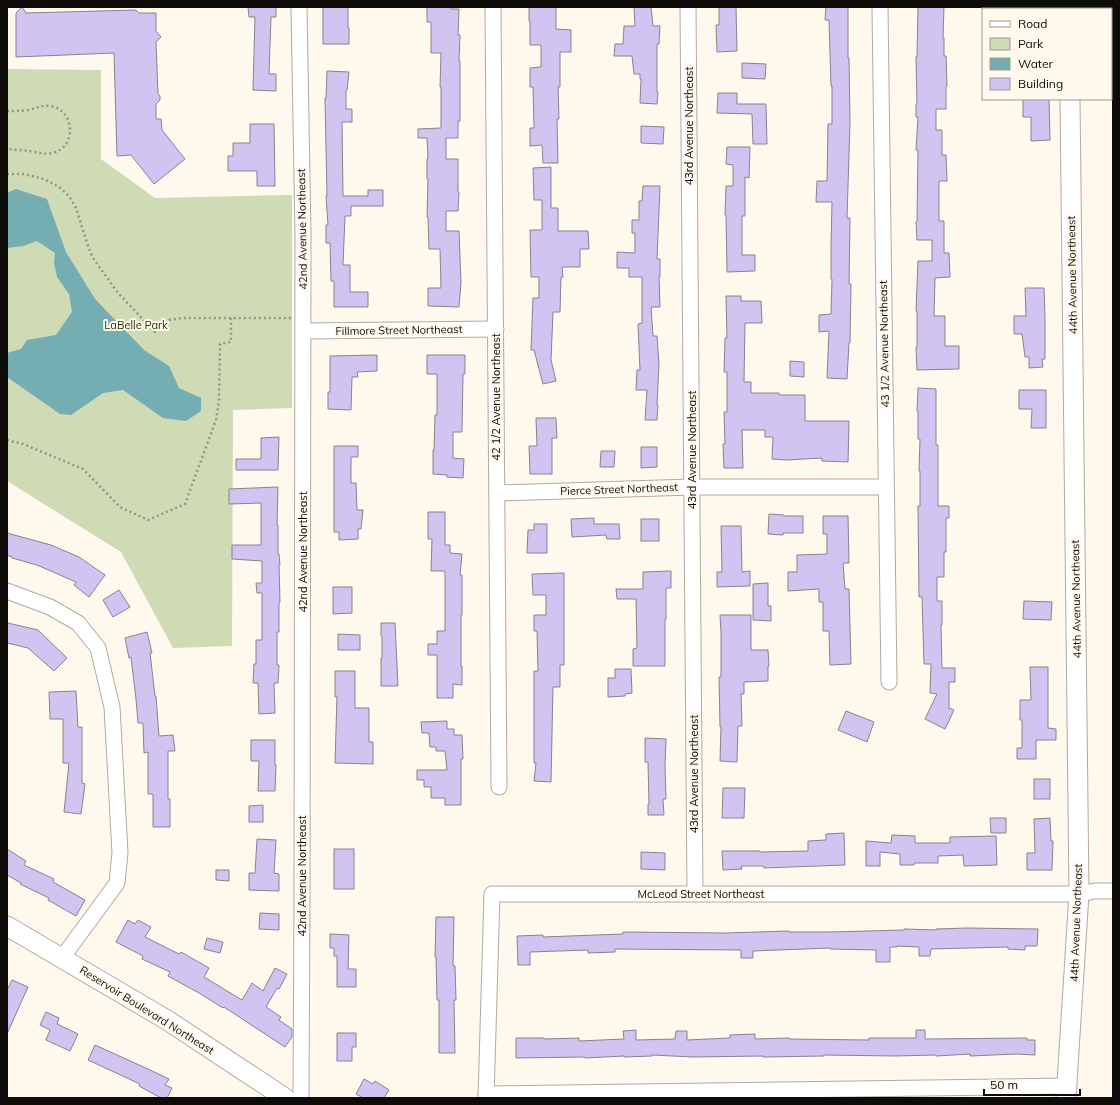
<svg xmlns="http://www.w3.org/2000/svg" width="1120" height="1105" font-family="Mulish,sans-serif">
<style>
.green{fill:#cfdbb5}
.water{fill:#74adb2}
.building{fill:#d0c5f0;stroke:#86848f}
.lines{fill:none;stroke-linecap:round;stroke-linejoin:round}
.minor-casing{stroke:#b1aba0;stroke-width:17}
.tertiary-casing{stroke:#b1aba0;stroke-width:21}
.path{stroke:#97928a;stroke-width:2.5;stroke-dasharray:2 3;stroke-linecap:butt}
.minor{stroke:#fff;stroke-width:15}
.tertiary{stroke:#fff;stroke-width:19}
.labels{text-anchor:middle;stroke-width:4;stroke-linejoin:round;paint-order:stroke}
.street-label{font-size:11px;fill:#0e0c08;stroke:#fef8ed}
.park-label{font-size:11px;fill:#273301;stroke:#fef8ed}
</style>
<rect width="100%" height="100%" fill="#fef8ed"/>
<path class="green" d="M7 69 101 70V159L155 198 292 195V408L233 410 232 646 173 648 121 552 7 481Z"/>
<path class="water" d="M16 189 47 199 66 252 95 299 144 350 169 366 179 388 201 398V411L186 421 163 418 123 390 103 393 71 415 60 414 7 377V353L21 349 27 340 56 335 72 312 69 294 57 277 54 263 55 253 37 241 23 246 7 248V193Z"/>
<g class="building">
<path d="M22 7 26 13 136 10 139 13H156V31L161 37 156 42 158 94 160 96V100L156 104V119H161L162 130 185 159 154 184 131 155 117 156 114 53 16 57V13Z"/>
<path d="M248 7H276V17H271L269 74H276V91L253 90 255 17H249Z"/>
<path d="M323 7H348V28H349V44H323Z"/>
<path d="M427 7H451V9H459L458 35H460L459 61H460V121H458V138H446V159H458V192H459L458 211H446V231H459L461 283 459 307 428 306V288H441L440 249H429L428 217H427L428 179H427V159H428L427 138H418V129L441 128V87H440L441 53H431V22H427Z"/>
<path d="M529 7H556V29L571 30V52H560V87H558L559 119H557L558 163H543L542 145 530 146V128H534L533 87H530V68L541 67V45H530V21H529Z"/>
<path d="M634 7H651L653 26H660L659 44H657V92H658L657 104 640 103 641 79H640V74H634L632 56H614L615 44H623L624 26H635Z"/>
<path d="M719 7H736L737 51 717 52 716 25H719Z"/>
<path d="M826 7H848V58H849L850 122 847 218H850L849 284H851L850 343H849L847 379 827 378 829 331 819 332V315L831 314 832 279H831V247L832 202H816L817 181H827L828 124H832V86H831L829 20H825Z"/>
<path d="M918 7H944L943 38H944V56H946L947 86H946V109H936V130H942V155H946L947 181H939V221H944V253H949L950 277 935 278 934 316H945V346H959V369L917 370 916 347H917V311H916L918 261H932V240H917L916 222H917L918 150H916L918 117H916V104H917L916 57H917Z"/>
<path d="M742 63 766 64 765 79 742 78Z"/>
<path d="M327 71 349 72 347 90H346V109H352V122H342L343 196H368V190H383V206H351V216H345L343 265H350V292H368V307H334V281H331L330 243H326V225H328L326 196H327L325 98H326Z"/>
<path d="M718 93H737V104H766L767 144H753L752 114 717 113Z"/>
<path d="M1023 99H1049L1050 140 1031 141V117H1023Z"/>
<path d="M250 124H274L275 186H257V171H228V156H233V143H250Z"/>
<path d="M641 126 664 127 663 144 641 143Z"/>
<path d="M727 147H750L749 178 745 177V216H742V255H755V271L727 272 726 215H725L726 186H733V165L726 164Z"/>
<path d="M551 167V208H558V231H588L589 249H580V267H562L563 277H561L560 312H553L551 360 556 381 543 384 534 350H531L533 298H539V277H531L530 230H542V200H534L533 168Z"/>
<path d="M643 186H660L657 259H660V277H659L660 307H651L653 336H657L659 364 657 405H658L657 420H645L647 390H636L637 370H640L638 324 642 323V277H629V268H617V252L635 253V233H632V220H639V201H642Z"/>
<path d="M1025 288H1044L1045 316V359H1042L1043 367 1029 368V357H1025L1022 334H1014V316H1026Z"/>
<path d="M726 296H741V301H761L762 323H745L744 382H751V393H779V395H805V421H849L848 462 822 461V458L787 460 772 459 773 437H765V430H742L743 468H724L723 444H725L724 412H727V372H724L725 338H727Z"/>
<path d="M377 355V371L357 372 358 377H352L351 410 328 409V392H330V356Z"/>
<path d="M427 355H465V374H463L462 432H453V458L464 459 463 478 447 477V475L433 474V450H434L435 415H437V374H427Z"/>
<path d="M790 361 804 362V377L790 376Z"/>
<path d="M918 388 936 389V445H938V506H949V518H946V552H944V577H937V601H942V625H941L942 668H955V682H949V708L954 710 945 729 925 719 937 694 930 693 931 664H924L922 597H919L918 506H920V471H919L920 439H918V411H917Z"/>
<path d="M1019 390H1046V428H1031L1032 409H1019Z"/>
<path d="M536 418H556L557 438H552V474H530L529 446H537Z"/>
<path d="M279 437 278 470H236V459H261V438Z"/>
<path d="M334 446H358V457H351V483H356L357 510H363L361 529H358V539L339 540V532H334Z"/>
<path d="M641 447H657V467L641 468Z"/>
<path d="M601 451H615L614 467H600Z"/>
<path d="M278 487 277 525H278V554H279L280 565H279L280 602H279V632H277V665H279L278 683H274L275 713 259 714 258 683H253L254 664H256V640H262V593H257L256 583H262V561L232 559V545H261V503L229 504V489Z"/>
<path d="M428 512H445V545H450V553L462 554 460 575H462V615H461V666H462V685L453 684V698H437V655H428V644H437V631H445V571H431L432 539H428Z"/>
<path d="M769 514 784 515V516H803V533H783V535L768 534Z"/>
<path d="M823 516H848L849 563H843L845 589H849L851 664 830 665 829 631H823V602H819V589L788 591V572H797V555L827 554V534H823Z"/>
<path d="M594 518V524H619L620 539H607L606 535 572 537 571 519Z"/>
<rect x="641" y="519" width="18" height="22"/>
<path d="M534 524H547V553H527L528 530H534Z"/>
<path d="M721 526H741L742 572 750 571V586L717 587V572H722Z"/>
<path d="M7 533 51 545 79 557 105 575 89 597 74 585 76 582 37 565 12 558V557L7 555Z"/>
<path d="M671 571V588H666V619H665V666H633V649L637 648 636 599H617L616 589H643V572Z"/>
<path d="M564 573V665H560V687H553L551 782 534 781 536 763H534V671H538L537 631H534V615H546V595H533L532 574Z"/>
<path d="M768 583V606H771V621L753 620V584Z"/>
<path d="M333 587H352V613L333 614Z"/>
<path d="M119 590 130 607 113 617 103 600Z"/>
<path d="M1024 601 1052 602 1051 620 1023 619Z"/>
<path d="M720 615H751V650H768L769 666H768V681L744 682V694H741L742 726H738L737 762 720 761 721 727H720L719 677H721V633Z"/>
<path d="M8 623 38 630 67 658 54 671 28 648 7 643V629Z"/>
<path d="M381 623H395L398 686H381V658H382V636H381Z"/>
<path d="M147 632 152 653H150L155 696H156L159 736 173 735 175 751H168V799H170V827H153V794H148V752L144 753 143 723H138L136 699 131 657 129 658 125 638Z"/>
<path d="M338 634 360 635V650H338Z"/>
<path d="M1030 667H1048V728L1056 729V740H1036V759H1017V748H1022V720H1020V700H1031Z"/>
<path d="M615 669H631L632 693 625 694V696L608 697V678H615Z"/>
<path d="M335 671H355V708H369V742H373V764L335 763 337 696 335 697Z"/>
<path d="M76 691 78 727H82V783L85 784 81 814 64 812 69 763H63V719H50L49 692Z"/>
<path d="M846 711 874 722 867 742 838 730Z"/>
<path d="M447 721V729H454V735H462L463 759H461V805H445V798H431V787H424V780H417V770H447L445 751H436V747H430L429 733H422L421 722Z"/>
<path d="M645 738 666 739 665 766 666 799H663L664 815H648V804H649L648 762H645Z"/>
<path d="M251 740H275V765H276L275 791H258L259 761H251Z"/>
<rect x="1034" y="779" width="16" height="20"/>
<path d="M723 788H745L744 818H722Z"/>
<path d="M263 805V822H249V806Z"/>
<path d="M990 818H1006V833H991Z"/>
<path d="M1050 818 1051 841H1053L1052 870H1027V853H1035L1034 819Z"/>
<path d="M844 833 845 865 764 868 763 866H741L742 869 723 870 722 851H760V852L808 851V841L826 840V834Z"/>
<path d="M892 835 915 836V843H950V837L996 836 997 865 964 866 963 855 938 856V863H914V865H900V854L880 852V866H866V841L891 843Z"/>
<path d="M257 839 276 840 274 873 279 874V891L249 890V873H255Z"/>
<path d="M7 849 26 861 24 865 54 879 53 882 85 900 76 916 48 900 49 898 20 884 21 883 7 875Z"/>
<rect x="334" y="849" width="20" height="40"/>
<path d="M641 852 665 853V870L641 869Z"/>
<path d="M216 870H229V881L216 880Z"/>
<path d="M260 913 279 914V930L259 929Z"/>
<path d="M436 917H454L453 966H455L456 1000H454L455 1053H439V1000H437L436 957H435Z"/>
<path d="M128 920 135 924 138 920 151 927 145 937 179 954 181 952 209 968 204 977 242 1000 252 983 263 991 275 968 287 974 279 989 277 988 266 1007 281 1017 279 1020 292 1029V1037L285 1047 224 1007 223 1008 199 993 168 976 170 972 142 959 143 956 116 942Z"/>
<path d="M967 928 1038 929 1037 946H1025V950L1008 949V947L931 949 930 956H919V947L897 946V947H890V962H876V950L830 949V948L753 951V958H741V950L615 949V952L588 953V950L530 952V965H518L517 936 543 935V937L623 934V932L726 933 789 931V932H830L904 930V929L936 930V929Z"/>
<path d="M330 934 349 935 348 969H356V987H337V956H334V948H330Z"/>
<path d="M207 938 223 942 220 953 204 949Z"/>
<path d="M12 980 28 987 7 1034V990Z"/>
<path d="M46 1012 59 1018 57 1024 78 1034 70 1051 46 1040 50 1030 40 1025Z"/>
<path d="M636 1030V1040L675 1039 676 1031H687V1040L730 1038V1035L755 1034V1039L789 1038V1039L869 1040V1038H916V1030H925V1039L1027 1038V1040H1035V1055L1015 1054 970 1056V1054L936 1056V1055L895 1056 824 1055V1056L763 1057V1056L693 1057 652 1055V1056L624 1057V1056L585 1058V1057L516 1058V1038H544V1039L579 1038V1041L624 1039 623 1031Z"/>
<path d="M337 1033H356V1047H352V1061H337Z"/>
<path d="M95 1045 148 1069 169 1079 165 1085 172 1088 167 1098H161L139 1086 140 1084 88 1060Z"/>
<path d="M364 1079 373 1084 375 1081 389 1090 384 1098H363L356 1094Z"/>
</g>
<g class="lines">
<g class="minor-casing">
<g id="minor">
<path d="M299 7 303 234 302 898 301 1098"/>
<path d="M493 7 499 787"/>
<path d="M688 7 695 894"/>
<path d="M880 7 889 682"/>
<path d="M303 331 496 329"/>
<path d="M497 493 692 487H886"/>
<path d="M7 591 50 607 78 623 98 648 112 707 120 853 117 883 62 958"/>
<path d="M486 1094 1067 1086"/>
<path d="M486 1098 492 894H1079L1095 891H1113"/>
</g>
</g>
<g class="tertiary-casing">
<g id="tertiary">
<path d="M1069 7V9"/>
<path d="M7 926 167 1020 285 1098"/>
<path d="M1066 1098 1079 894 1070 99"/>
</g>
</g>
<g class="path">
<path d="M7 111C14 111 21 111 29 110 36 108 42 105 50 106 74 109 78 146 53 153 45 155 37 152 29 151 22 150 14 150 7 149"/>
<path d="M7 174H24L44 179 59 187 69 196 76 208 88 246 93 258 118 293 155 332 169 320 182 318H291"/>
<path d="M7 440 23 444 83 469 120 507 148 520 185 504 216 420 219 401 220 344 231 342V318"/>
</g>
<use href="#minor" class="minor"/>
<use href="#tertiary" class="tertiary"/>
</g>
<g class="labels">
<g class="street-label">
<text transform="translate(689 126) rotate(-90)" y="4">43rd Avenue Northeast</text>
<text transform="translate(302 229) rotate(-91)" y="4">42nd Avenue Northeast</text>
<text transform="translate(1072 275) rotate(-91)" y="4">44th Avenue Northeast</text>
<text transform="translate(399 330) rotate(-1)" y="4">Fillmore Street Northeast</text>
<text transform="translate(884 344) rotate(-91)" y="4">43 1/2 Avenue Northeast</text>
<text transform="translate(496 397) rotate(-90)" y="4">42 1/2 Avenue Northeast</text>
<text transform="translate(692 450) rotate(-90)" y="4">43rd Avenue Northeast</text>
<text transform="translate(619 489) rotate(-2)" y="4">Pierce Street Northeast</text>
<text transform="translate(303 552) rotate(-90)" y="4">42nd Avenue Northeast</text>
<text transform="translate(1076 599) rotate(-91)" y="4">44th Avenue Northeast</text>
<text transform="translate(694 774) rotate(-90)" y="4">43rd Avenue Northeast</text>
<text transform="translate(302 876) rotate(-90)" y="4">42nd Avenue Northeast</text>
<text x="701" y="898">McLeod Street Northeast</text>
<text transform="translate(1076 923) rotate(-88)" y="4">44th Avenue Northeast</text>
<text transform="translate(147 1010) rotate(32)" y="4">Reservoir Boulevard Northeast</text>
</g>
<g class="park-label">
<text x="136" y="329">LaBelle Park</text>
</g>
</g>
<rect width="1120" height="1105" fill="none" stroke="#0e0c08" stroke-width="16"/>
<rect x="982" y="8" width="130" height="92" fill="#fef8ed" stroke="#9e9a91"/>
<rect x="990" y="21" width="20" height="6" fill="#ffffff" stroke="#9e9a91"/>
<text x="1018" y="28" font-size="12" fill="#0e0c08">Road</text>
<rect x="990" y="38" width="20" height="12" fill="#cfdbb5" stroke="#9e9a91"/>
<text x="1018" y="48" font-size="12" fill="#0e0c08">Park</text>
<rect x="990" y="58" width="20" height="12" fill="#74adb2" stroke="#9e9a91"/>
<text x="1018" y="68" font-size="12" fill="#0e0c08">Water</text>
<rect x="990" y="78" width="20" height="12" fill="#d0c5f0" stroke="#9e9a91"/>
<text x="1018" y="88" font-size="12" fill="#0e0c08">Building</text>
<path d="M984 1089v6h96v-6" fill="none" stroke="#0e0c08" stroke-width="2"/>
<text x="990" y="1089" font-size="12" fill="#0e0c08" stroke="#fef8ed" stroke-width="3" paint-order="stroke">50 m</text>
</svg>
